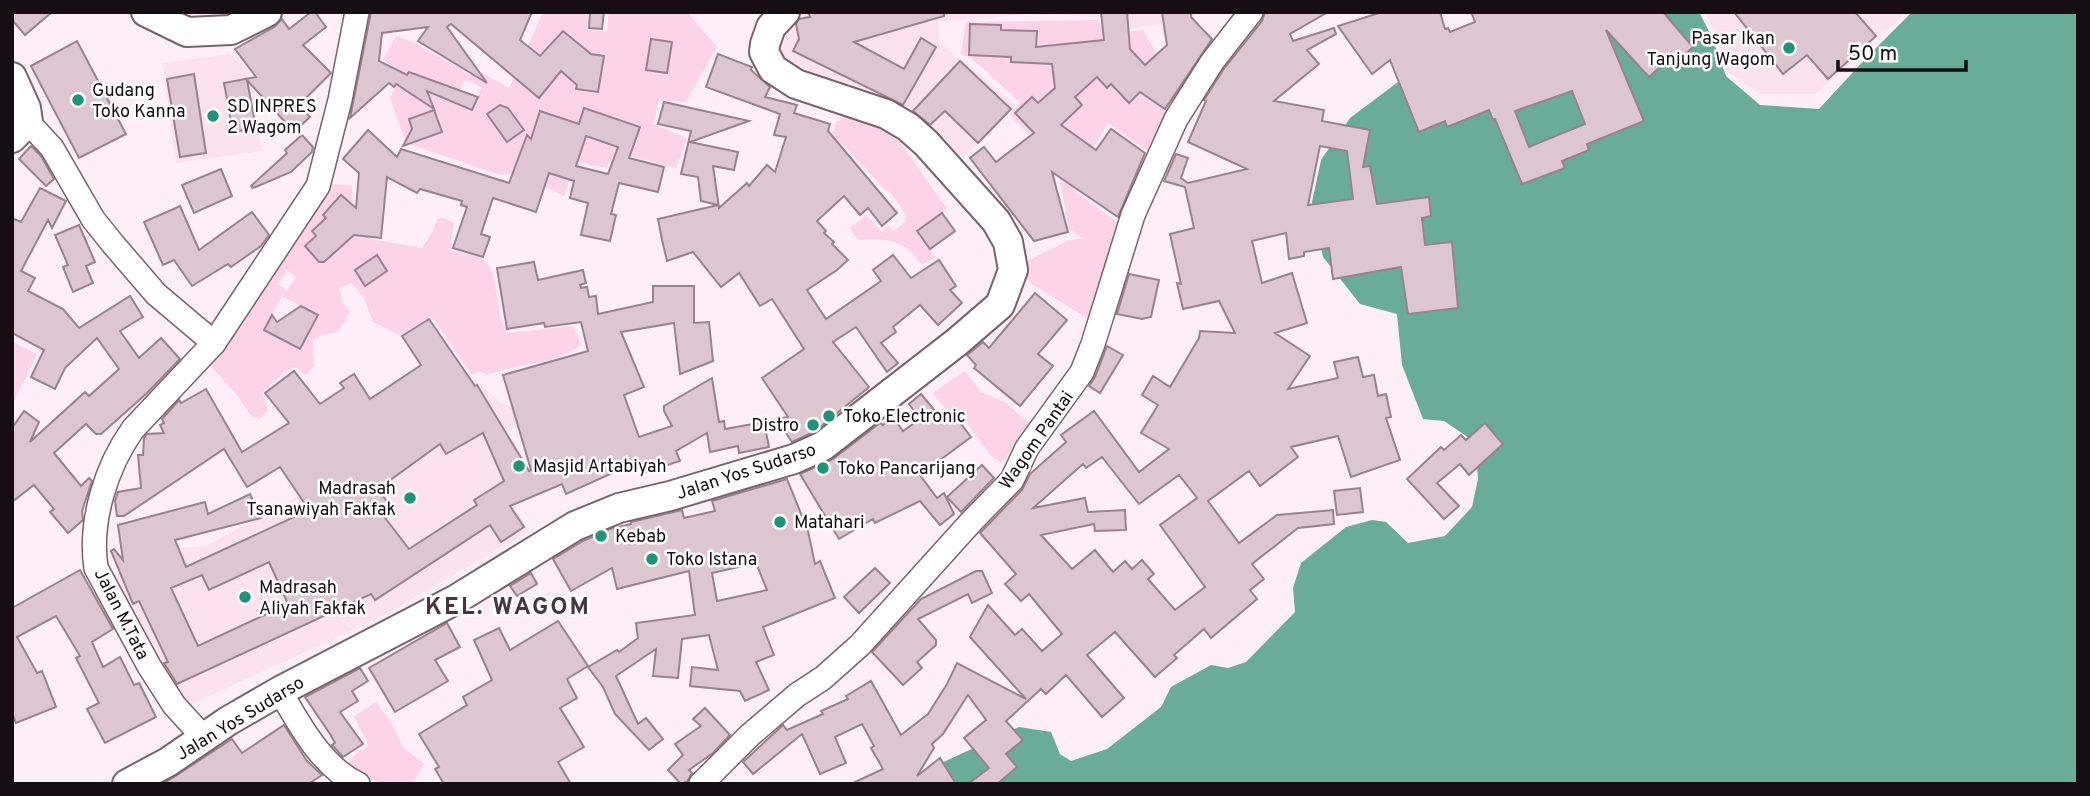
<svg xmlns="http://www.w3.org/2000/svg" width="2090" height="796" font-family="Overpass,sans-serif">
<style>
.built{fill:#fce2ed}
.green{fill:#fdd3e6;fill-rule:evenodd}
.water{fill:#69ac97}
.building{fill:#dec6d0;stroke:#98828c;stroke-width:2;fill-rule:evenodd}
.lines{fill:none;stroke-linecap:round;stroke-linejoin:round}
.minor-casing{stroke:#78636c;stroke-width:26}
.major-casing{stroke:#78636c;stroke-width:32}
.minor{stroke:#fff;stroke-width:23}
.major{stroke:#fff;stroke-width:28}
.poi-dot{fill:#1e9378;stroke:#fff;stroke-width:2.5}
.labels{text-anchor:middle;stroke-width:5;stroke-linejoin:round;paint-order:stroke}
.poi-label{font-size:18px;fill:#160e12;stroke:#fff;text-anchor:start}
.street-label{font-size:18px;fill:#160e12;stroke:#fff}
.district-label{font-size:24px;font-weight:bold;letter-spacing:2px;fill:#48353e;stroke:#fff}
</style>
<rect width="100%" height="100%" fill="#feeff6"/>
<g class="built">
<path d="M804 12H1195L1196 25 1193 29 1164 38 1160 24 1106 32 1103 17 1025 14 939 22 940 43 1016 105 980 143 958 160 799 74 779 57 781 37Z"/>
<path d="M1704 12H1906L1816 94H1760L1727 71 1716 32Z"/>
<path d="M230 54 242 63 252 80 262 151 176 163 162 63Z"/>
<path d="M475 379 501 403 517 409 523 424 486 442 512 505 530 531 379 618 190 705 180 704 112 577 167 549 206 546 307 491Z"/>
</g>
<g class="green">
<path d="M543 12H588L587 30 607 31 609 12H687L717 47 686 102 659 100 653 124 687 138 676 168 616 152 606 168 576 162 564 196 517 173 500 175 406 143 390 98 403 72 383 60 396 36 415 43 470 75 477 70 509 88ZM563 31 583 47 542 55ZM651 39 672 42 667 73 646 69ZM537 54 560 73 539 97ZM410 70 431 84 421 100 399 86ZM464 80 482 87 471 110 454 103ZM503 103 523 129 507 141 487 114ZM584 108 603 114 597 134 577 128ZM434 110 442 131 417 141 409 119ZM540 111 571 121 564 145 532 134ZM639 128 632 151 601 141Z"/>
<path d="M1097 20 1107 34 1143 30 1162 63 1195 82 1153 155 1108 123 1085 160 1088 170 1074 190 1118 223 1113 235V254L1090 320 1032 284 1016 267 1067 241 1083 238 1069 229 1057 164 1010 115 1020 102 970 57 961 54 966 22Z"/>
<path d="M849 115 873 124 900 142 947 209 915 231 935 257 922 265C904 239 888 238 858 240L850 228 866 215 882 232 888 226 894 231 905 222 906 215 890 192 885 190 845 146 831 138 836 122Z"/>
<path d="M324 184 352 185 353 205 368 211 370 239 422 248 432 233 437 219 445 218 454 223 451 241 452 251C462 253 476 255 484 260 498 269 496 316 507 333L573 326 581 344C559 365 515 363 487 375L479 371 472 375 431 316 399 335 373 322 363 296 351 283 340 288 342 302 350 312 338 332 322 335 313 340 314 366 306 375 295 367 284 373 262 392 268 410 260 419 252 417 237 395 211 366ZM341 195 365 217 348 236 323 215ZM321 223 342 246 321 264 305 246 316 236 312 231ZM377 255 387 271 365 285 355 270ZM287 270 296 277 287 291 278 284ZM282 296 318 315 300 349 264 330Z"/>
<path d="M12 342 37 354 12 405Z"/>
<path d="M965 371 981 392 1005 402 1030 424 1002 463 991 456 961 415 948 412 933 393Z"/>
<path d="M376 702 392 724 402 746 424 764 412 784C391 784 365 783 349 768L348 763 357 753 369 746 354 716Z"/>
</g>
<path class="water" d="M1496 12H1699L1711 35 1726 76 1760 105 1819 109 1867 57 1912 12H2078V784H896L1019 727 1051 732 1060 754 1071 761 1107 749 1161 707 1171 687 1211 665 1228 668 1246 662 1295 612 1293 588 1301 563 1346 527 1372 520 1386 522 1408 543 1445 536 1472 507 1478 479 1475 442 1444 421 1423 419 1402 365 1397 314 1360 304 1323 257 1312 202 1321 160 1350 118 1430 58Z"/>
<g class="building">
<path d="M12 12H52L25 35 12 20Z"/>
<path d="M311 12H315L326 27 303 45 331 73 299 105 310 117 294 132 247 80 256 128 233 132 224 83 256 77 235 49 274 27 282 19 289 29Z"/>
<path d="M371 12H532L520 40 540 56 563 31 591 54 604 56 598 92 576 89 577 85 561 71 539 98 451 24 447 27 487 83 418 41 428 27 382 33 379 61 407 75 409 72 478 97 472 110 427 91 434 109 396 84 394 87 389 83 350 118Z"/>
<path d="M590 12H604L602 29 589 28Z"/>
<path d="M808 12H944V16L854 42 904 69 921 38 936 47 903 105 793 51 799 39 796 24 799 19 810 17Z"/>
<path d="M1101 12H1127L1130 49 1145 65 1167 45 1162 12H1191V17L1212 39 1165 109 1140 92 1129 103 1111 84 1107 88 1097 77 1075 97 1082 105 1061 125 1096 150 1111 129 1145 153 1118 217 1052 172 1068 232 1034 241 970 158 984 147 996 162 1034 133 1015 113 1032 97 1038 103 1055 88 1052 64 1011 62V57L969 55 970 24 1001 25V30L1037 31 1036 47 1104 40Z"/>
<path d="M1265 12H1328L1290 34 1293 41 1334 28 1336 34 1307 50 1319 64 1274 101 1324 110 1322 121 1370 130 1363 167 1370 166 1377 204 1429 197 1431 216 1422 218 1425 245 1452 242 1458 308 1408 314 1401 267 1333 279 1329 248 1304 252V256L1289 259 1286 233 1252 241 1262 283 1292 273 1307 323 1275 333 1310 356 1288 389 1338 378 1334 362 1358 357 1363 377 1374 375 1378 396 1386 394 1391 417 1386 418 1400 460 1351 477 1338 436 1291 447 1298 457 1260 486 1249 471 1208 501 1239 543 1277 515 1333 510 1334 524 1298 528 1252 564 1264 579 1250 590 1257 599 1211 638 1204 629 1174 655 1177 658 1155 677 1115 632 1087 655 1124 698 1102 717 1066 675 1046 694 1041 689 1006 721 1023 740 1006 754 1017 767 997 784H968L989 768 964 738 986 720 968 695 943 734 932 744 934 748 917 776 940 758 956 784 853 783 883 769 871 748 874 746 862 724 835 737 846 763 820 774 802 734 753 774 743 762 783 725 787 730 823 714 821 711 848 699 846 696 871 681 901 735 928 714 947 684 957 663 1026 699 970 637 988 605 1015 635 1022 629 1042 651 1062 634 1029 594 1021 601 1005 584 1016 574 980 533 1022 490 1030 474 1066 442 1061 435 1094 411 1139 472 1169 449 1141 433 1158 405 1142 395 1153 376 1170 387 1199 338 1200 331 1235 333 1219 301 1183 309 1177 283 1181 284 1170 234 1194 228 1185 187 1164 181 1176 154 1188 158 1181 178 1188 183 1247 169 1188 142 1206 101 1204 100 1223 70 1262 21ZM1320 146 1347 151 1353 199 1308 205ZM1102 457 1139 504 1179 475 1197 498 1160 525 1205 587 1175 610 1148 579 1154 574 1142 560 1132 569 1125 561 1113 572 1095 550 1072 569 1041 535 1094 524 1095 531 1126 530 1125 510 1088 512 1085 498 1033 508 1083 464 1086 468Z"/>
<path d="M1382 12H1440L1445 29 1448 28 1450 32 1475 22 1471 12H1663L1693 47 1674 65 1669 59 1649 77 1606 30 1644 121 1587 144 1589 150 1562 161 1565 168 1522 184 1495 119 1493 120 1489 110 1447 127 1445 121 1419 132 1390 60 1372 74 1338 26ZM1572 91 1585 124 1529 147 1515 111Z"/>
<path d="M1734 12H1855L1876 36 1828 79 1807 55 1783 74Z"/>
<path d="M651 39 672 42 667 73 646 70Z"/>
<path d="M77 41 126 134 79 158 31 66Z"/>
<path d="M718 54 752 67 751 70 770 87 765 97 797 105 794 113 830 124 828 131 897 213 882 226 868 208 860 215 844 196 817 221 826 231 824 233 834 242 832 244 848 260 837 270 807 290 826 319 881 281 873 270 893 255 911 278 939 260 956 286 950 290 962 303 938 325 920 305 893 327 896 332 881 343 898 363 887 372 856 327 833 342 869 387 814 432 792 442 777 419 788 417 762 378 804 349 772 299 760 306 739 273 721 287 693 252 667 261 662 240 658 219 718 205 701 201 698 177 681 174 691 131 658 124 664 102 749 121 690 142 738 152 734 170 713 166 719 208 747 183 749 186 767 165 775 172 786 137 774 135 780 114 706 87Z"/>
<path d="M960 61 1011 109 978 143 945 111 930 125 913 111Z"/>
<path d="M194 74 206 153 180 157 167 79Z"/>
<path d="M500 105 508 108 524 130 507 142 487 114Z"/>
<path d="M584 108 640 127 629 158 664 167 658 192 619 183 611 214 616 215 610 241 581 235 588 203 570 198 574 181 549 173 536 212 493 198 481 234 490 237 483 257 453 248 467 207 461 205 462 201 420 189 417 193 387 177 381 238 354 235 324 262H319L305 246 316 236 312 231 326 218 323 215 341 195 356 208 359 173 343 159 368 130 397 157 401 149 509 183 527 135 531 139 540 111 579 124ZM586 136 618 147 608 174 576 166Z"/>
<path d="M434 110 442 132 403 146 412 129 409 119Z"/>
<path d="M302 135 313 147 312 152 291 172 253 188 251 186 287 153 285 150Z"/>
<path d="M31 146 41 156 54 179 46 186 19 159Z"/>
<path d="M221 169 232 196 194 213 182 185Z"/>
<path d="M40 188 66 201 52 228 48 220 21 271 35 278 28 291 63 309 79 328 130 296 143 317 120 331 139 358 161 338 180 359 146 394 101 434H96L86 424 54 453 81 486 89 478 92 481 82 511 83 520 68 533 50 512 54 509 34 485 12 502V428L24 411 39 422 30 442 85 392 89 396 119 369 97 338 65 368 55 389 31 377 44 350 12 333V218L21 222Z"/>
<path d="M180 206 199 250 252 212 269 235 261 246 231 267 228 264 192 286 174 260 163 265 144 222Z"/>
<path d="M942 213 955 231 930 249 917 231Z"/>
<path d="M79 225 95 262 86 266 93 283 73 292 63 267 68 265 55 235Z"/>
<path d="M377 255 387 271 365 286 355 270Z"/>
<path d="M534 262 538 280 583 270 586 283 580 285 581 288 587 287 589 297 596 296 598 314 653 302V286H694V323L709 322 713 361 680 374 674 323 621 332 644 387 624 395 639 437 672 426 664 411V406L712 378 719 422 724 421 725 429 764 422 769 447 739 453 738 446 710 452 707 433 676 451 680 461 643 473 639 461 566 494 562 484 510 506 524 527 501 542 490 525 375 600 371 594 177 684 164 663 168 662 139 601 133 604 111 551 114 549 123 560 118 525 205 502 208 514 250 494 261 518 175 540 186 567 309 510 280 467 247 487 224 449 124 516H117L115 501 118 492 141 488 138 455H143L144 438 147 434 164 433 160 425 164 423 162 419 179 400 181 403 206 389 242 452 289 423 265 393 294 371 320 404 344 388 340 383 354 374 370 399 421 365 402 336 429 319 475 386 477 385 529 471 531 470 503 375 588 351 581 322 545 327 544 323 507 329 497 268ZM483 433 504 481 474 500 477 505 409 549 379 510 388 503 378 489 440 444 446 454ZM269 562 288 604 198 646 171 588 202 575 209 590Z"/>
<path d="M1129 274 1159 280 1151 317 1142 319 1117 314Z"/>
<path d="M1035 293 1067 320 1038 354 1053 366 1020 406 974 368 976 365 967 355 983 342 989 348Z"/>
<path d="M301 306 318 315 300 349 264 330 272 315 277 322Z"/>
<path d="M1107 346 1123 355 1100 393 1089 386 1095 377Z"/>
<path d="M921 394 945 423 955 416 971 437 920 475 937 498 944 493 954 514 940 525 920 501 875 523 873 519 839 539 800 474 833 459 880 423 883 425 893 417 903 431 920 419 909 404Z"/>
<path d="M1485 423 1503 444 1469 475 1460 464 1437 483 1459 506 1444 519 1407 479 1441 447 1444 450 1461 435 1466 440Z"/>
<path d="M982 465 994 478 961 512 947 497Z"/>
<path d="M787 479 808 531 815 564 820 561 835 598 763 627 774 655 756 662 769 690 745 701 740 691 690 686 692 667 718 670 709 635 682 639 678 678 653 676 656 649 616 676 638 724 646 718 663 739 649 750 615 714 603 687 588 667 617 650 619 652 638 638 636 623 695 615 689 571 617 589 612 568 571 591 553 559 583 541 610 529 631 524V522L682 510 684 518 715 511 712 501ZM756 563 767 590 717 601 712 573Z"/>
<path d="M1360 488 1363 512 1337 515 1334 491Z"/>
<path d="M875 568 890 583 859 613 844 597Z"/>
<path d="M80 570 113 629 92 642 103 667 120 657 134 685 139 683 156 717 105 743 87 709 99 703 76 658 80 656 56 616 17 637 37 673 42 671 56 707 16 723 12 713V608Z"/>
<path d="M976 571H982L992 593 972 603 968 594 918 619 936 640V645L917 662 922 668 903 685 872 652 921 599Z"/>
<path d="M531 573 537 584 517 596 510 586Z"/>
<path d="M558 621 588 666 567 679 577 698 560 708 584 747 558 762 571 784H444L435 769 439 767 419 734 467 705 463 697 492 680 474 640 499 628 510 650Z"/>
<path d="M447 623 460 647 435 660 448 681 395 712 369 668Z"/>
<path d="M360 668 368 681 352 691 358 701 340 712 363 744 343 757 332 745 335 743 330 734 305 697Z"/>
<path d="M705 708 730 735 713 753 689 770 692 773 687 782 681 784 668 770 683 755 675 744 701 726 693 719Z"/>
<path d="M284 725 307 761 322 775 308 784H163L232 739 242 753Z"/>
</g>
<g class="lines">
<g class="minor-casing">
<g id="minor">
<path d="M28 122 52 148 93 219 113 244 156 294 214 343"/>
<path d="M280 691C299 724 322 767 358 784"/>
<path d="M204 738 174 705 149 666 96 568C89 521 106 467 133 429L214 343 318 186 340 100 357 12"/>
<path d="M701 784 750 735 797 695 823 678 860 645 971 522 1012 480 1027 448 1082 372 1093 344 1133 215 1176 119 1212 62 1251 12"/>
</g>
</g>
<g class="major-casing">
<g id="major">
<path d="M146 12 187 32 231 30 267 12"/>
<path d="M12 77 26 108 28 122 12 138"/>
<path d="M127 784 168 762 228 721 280 691 455 600 575 526 619 508 670 496 794 459 823 446 957 342 1000 305 1013 270 1008 242 996 221 926 143 908 127 886 114 796 84 773 69 764 52 765 44 771 27 785 12"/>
</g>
</g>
<use href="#minor" class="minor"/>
<use href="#major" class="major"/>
</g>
<g class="poi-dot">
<circle cx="1789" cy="48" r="7"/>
<circle cx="78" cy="100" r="7"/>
<circle cx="213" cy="116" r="7"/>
<circle cx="829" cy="416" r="7"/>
<circle cx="813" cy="425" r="7"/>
<circle cx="519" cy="466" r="7"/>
<circle cx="823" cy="468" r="7"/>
<circle cx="410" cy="498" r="7"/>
<circle cx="780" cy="522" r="7"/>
<circle cx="601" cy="536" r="7"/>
<circle cx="652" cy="559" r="7"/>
<circle cx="245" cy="597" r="7"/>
</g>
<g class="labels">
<g class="poi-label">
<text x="1775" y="44" text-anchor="end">Pasar Ikan<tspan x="1775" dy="21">Tanjung Wagom</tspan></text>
<text x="92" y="96">Gudang<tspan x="92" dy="21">Toko Kanna</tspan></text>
<text x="227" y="112">SD INPRES<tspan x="227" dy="21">2 Wagom</tspan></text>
<text x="843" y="422">Toko Electronic</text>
<text x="799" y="431" text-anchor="end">Distro</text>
<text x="533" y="472">Masjid Artabiyah</text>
<text x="837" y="474">Toko Pancarijang</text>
<text x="396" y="494" text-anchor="end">Madrasah<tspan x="396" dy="21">Tsanawiyah Fakfak</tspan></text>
<text x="794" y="528">Matahari</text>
<text x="615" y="542">Kebab</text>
<text x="666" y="565">Toko Istana</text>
<text x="259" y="593">Madrasah<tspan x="259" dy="21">Aliyah Fakfak</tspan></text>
</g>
<g class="street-label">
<text transform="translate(1036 440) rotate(-55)" y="6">Wagom Pantai</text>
<text transform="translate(746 471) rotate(-18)" y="6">Jalan Yos Sudarso</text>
<text transform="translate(122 614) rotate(63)" y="6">Jalan M.Tata</text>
<text transform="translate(240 718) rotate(-31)" y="6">Jalan Yos Sudarso</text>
</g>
<g class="district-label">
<text x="508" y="614">KEL. WAGOM</text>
</g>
</g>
<rect width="2090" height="796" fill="none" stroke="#160e12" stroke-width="28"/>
<path d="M1838 60v10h128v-10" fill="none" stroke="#160e12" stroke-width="3.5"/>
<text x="1848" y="60" font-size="21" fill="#160e12" stroke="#ffffff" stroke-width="5" paint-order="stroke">50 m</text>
</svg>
